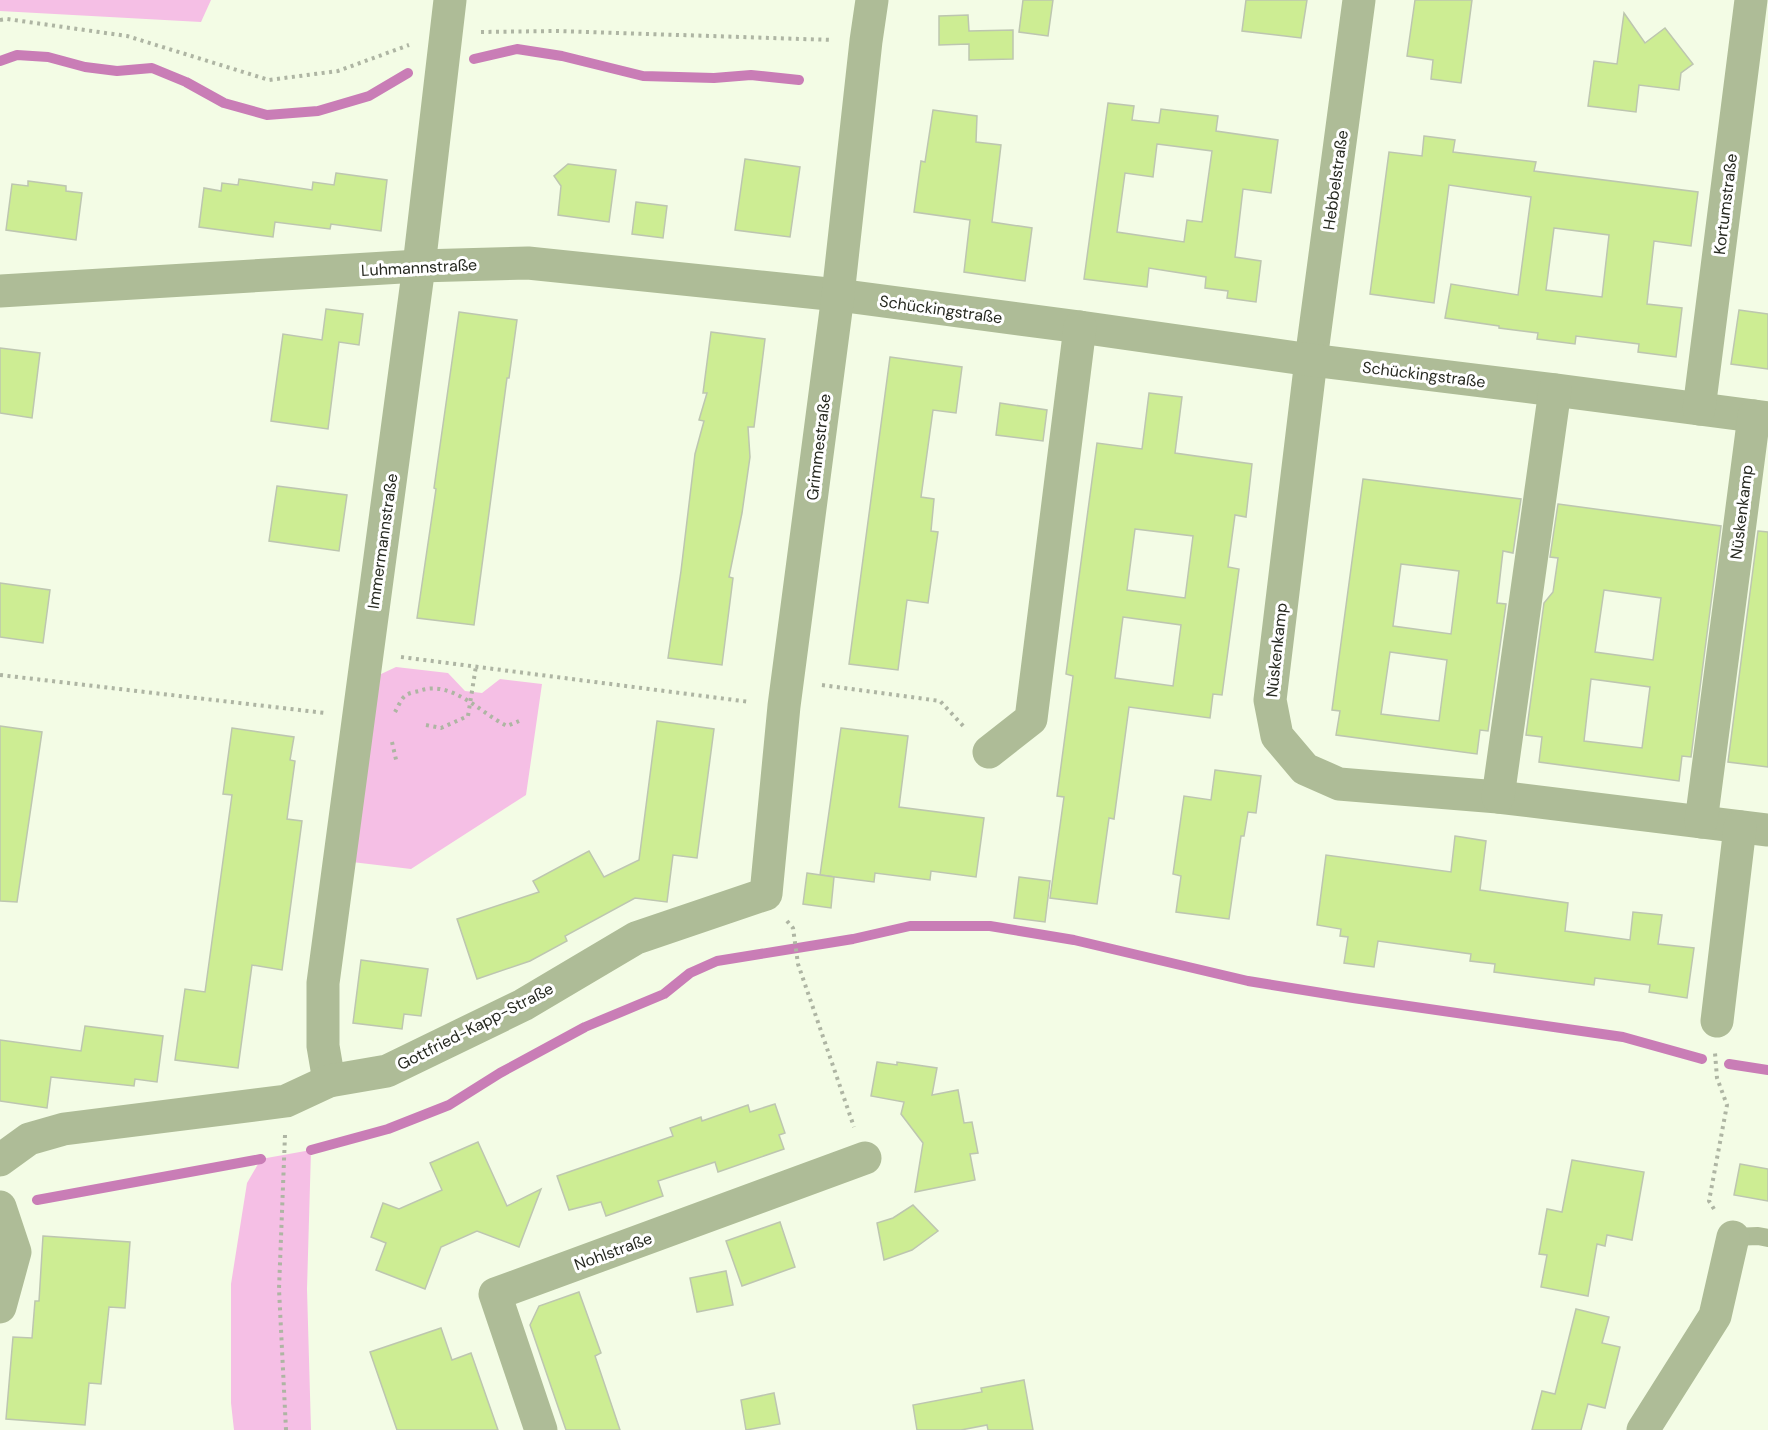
<svg xmlns="http://www.w3.org/2000/svg" width="1768" height="1430" font-family="'DM Sans',sans-serif">
<style>
.green{fill:#f5bfe5}
.lines{fill:none;stroke-linecap:round;stroke-linejoin:round}
.stream{stroke:#c97db6;stroke-width:10}
.building{fill:#cded93;stroke:#bdc6b0;stroke-width:1.5;fill-rule:evenodd}
.path{stroke:#aeb5a3;stroke-width:4;stroke-dasharray:3 4.5;stroke-linecap:butt}
.lane{stroke:#aebc97;stroke-width:18}
.street{stroke:#aebc97;stroke-width:33}
.labels{text-anchor:middle;stroke-width:6;stroke-linejoin:round;paint-order:stroke}
.street-label{font-size:16px;fill:#262920;stroke:#fff}
</style>
<rect width="100%" height="100%" fill="#f3fce5"/>
<g class="green">
<path d="M0 0H211L201 22 0 11Z"/>
<path d="M396 667 448 673 465 691 482 693 500 679 542 684 526 795 411 869 352 862 379 675Z"/>
<path d="M311 1150 307 1289 311 1430H234L231 1403V1284L247 1183 261 1159Z"/>
</g>
<g class="lines">
<g class="stream">
<path d="M474 59 517 49 562 56 643 76 714 78 751 75 799 80"/>
<path d="M0 61 17 55 48 57 85 67 117 71 152 68 186 82 224 103 267 115 318 111 369 96 408 73"/>
<path d="M1729 1064 1768 1070"/>
<path d="M311 1150 388 1129 449 1105 500 1073 585 1027 664 994 690 973 717 961 853 939 910 926H990L1074 940 1248 981 1353 998 1623 1037 1702 1059"/>
<path d="M37 1200 261 1159"/>
</g>
</g>
<g class="building">
<path d="M1023 0H1053L1048 36 1019 32Z"/>
<path d="M1246 0H1307L1301 38 1242 31Z"/>
<path d="M1415 0H1472L1461 83 1431 79 1433 60 1407 56Z"/>
<path d="M1624 13 1645 43 1665 28 1693 64 1681 73 1679 90 1639 85 1636 112 1588 106 1594 61 1617 64Z"/>
<path d="M968 15 969 31 1013 30V59L969 60V44L939 45V16Z"/>
<path d="M1108 103 1134 106 1132 120 1159 123 1161 109 1218 116 1216 131 1278 140 1271 193 1243 189 1235 257 1261 261 1256 302 1227 298 1228 291 1205 288 1206 277 1149 268 1147 287 1084 279ZM1157 144 1212 151 1202 222 1187 220 1184 242 1117 232 1125 173 1153 177Z"/>
<path d="M933 110 977 116 976 142 1001 145 992 222 1032 228 1025 281 964 272 970 220 914 212 921 161 925 162Z"/>
<path d="M1424 136 1455 140 1453 152 1536 162 1534 171 1698 192 1691 246 1654 241 1647 304 1682 308 1676 357 1638 352 1639 344 1576 336 1575 344 1537 339 1538 333 1499 328V326L1445 318 1451 284 1518 295 1531 197 1449 185 1434 303 1370 294 1389 152 1422 156ZM1554 228 1609 235 1602 297 1546 290Z"/>
<path d="M745 159 800 167 790 237 735 230Z"/>
<path d="M568 164 616 170 609 222 558 215 561 186 554 176Z"/>
<path d="M336 173 387 180 381 231 331 224 330 229 275 222 273 237 199 227 204 188 221 191 222 183 238 185 239 179 312 190 313 182 334 185Z"/>
<path d="M28 181 66 186V191L82 193 76 240 6 230 12 184 28 186Z"/>
<path d="M636 202 667 206 663 238 632 234Z"/>
<path d="M326 309 363 314 359 345 339 342 328 429 271 421 283 334 322 340Z"/>
<path d="M1739 310 1768 314V369L1731 364Z"/>
<path d="M459 312 517 320 509 378H507L474 625 417 618 436 489 434 488Z"/>
<path d="M711 332 765 339 754 427H748L750 457 742 513 729 577 733 578 722 665 668 658 681 571 695 454 704 421 699 420 707 393H703Z"/>
<path d="M0 348 40 353 32 418 0 413Z"/>
<path d="M890 357 962 367 956 413 933 410 921 497 934 499 931 531 938 532 928 603 907 600 898 670 849 664Z"/>
<path d="M1149 393 1182 397 1175 453 1252 464 1246 517 1235 515 1228 567 1239 569 1222 695 1213 694 1210 718 1129 707 1114 819 1109 818 1097 904 1050 898 1064 797 1057 796 1073 676 1066 674 1097 443 1142 449ZM1135 529 1193 536 1185 598 1127 590ZM1123 617 1181 625 1173 686 1115 678Z"/>
<path d="M1000 403 1047 410 1043 441 996 435Z"/>
<path d="M1363 479 1521 499 1513 553 1503 551 1497 603 1506 604 1488 731 1480 730 1477 754 1336 735 1340 711 1332 710ZM1401 564 1459 571 1451 634 1393 626ZM1390 652 1447 660 1439 721 1381 714Z"/>
<path d="M277 486 347 495 339 551 269 541Z"/>
<path d="M1558 504 1721 526 1691 757 1682 756 1679 781 1539 762 1542 737 1526 735 1544 603 1553 592 1558 558 1550 557ZM1604 590 1661 598 1653 660 1595 652ZM1591 679 1650 687 1642 748 1584 741Z"/>
<path d="M1758 531 1768 532V767L1728 762Z"/>
<path d="M0 583 50 590 43 643 0 637Z"/>
<path d="M657 721 714 729 697 858 673 855 667 902 635 898 565 936 567 941 530 961 477 979 457 919 539 892 533 881 589 851 604 877 639 860Z"/>
<path d="M0 726 42 732 17 902 0 901Z"/>
<path d="M232 728 294 737 290 760 295 761 287 819 302 821 282 970 252 965 238 1068 175 1060 185 989 205 992 232 795 223 794Z"/>
<path d="M841 728 908 736 899 807 984 818 976 877 931 871 930 880 875 873 874 882 820 875Z"/>
<path d="M1215 770 1261 776 1256 813 1248 812 1244 836H1241L1229 919 1176 912 1181 876 1173 874 1184 796 1211 800Z"/>
<path d="M1455 836 1486 841 1480 890 1568 903 1565 931 1630 940 1633 912 1662 915 1658 944 1694 948 1687 998 1649 992 1650 985 1595 978 1594 985 1494 972 1495 964 1470 961 1471 954 1378 941 1374 967 1344 963 1348 937 1340 936 1341 929 1317 925 1326 855 1451 872Z"/>
<path d="M807 873 834 877 831 908 803 904Z"/>
<path d="M1019 877 1050 881 1045 922 1014 918Z"/>
<path d="M361 960 428 969 421 1016 404 1014 402 1029 353 1023Z"/>
<path d="M85 1026 163 1036 157 1082 135 1079 134 1086 51 1077 47 1108 0 1101V1040L81 1051Z"/>
<path d="M877 1062 897 1065V1062L937 1068 932 1095 958 1090 964 1123 972 1122 978 1153 970 1154 975 1180 915 1192 923 1143 901 1114 904 1102 871 1096Z"/>
<path d="M775 1104 785 1133 779 1135 784 1149 718 1172 715 1162 658 1181 663 1196 606 1216 601 1202 569 1210 557 1176 673 1136 670 1128 701 1117 702 1121 748 1105 750 1112Z"/>
<path d="M478 1142 507 1206 541 1189 519 1247 477 1231 441 1247 425 1289 376 1270 386 1243 371 1237 383 1203 399 1209 442 1190 430 1163Z"/>
<path d="M1572 1160 1644 1172 1632 1240 1607 1235 1605 1246 1597 1244 1588 1296 1541 1287 1547 1255 1539 1254 1547 1209 1562 1212Z"/>
<path d="M1740 1164 1768 1169V1201L1734 1195Z"/>
<path d="M913 1205 938 1231 912 1250 884 1260 877 1223 893 1218Z"/>
<path d="M780 1222 795 1267 742 1286 726 1241Z"/>
<path d="M43 1236 130 1242 125 1308 109 1307 101 1384 89 1383 85 1425 6 1419 13 1337 32 1338 35 1301H39Z"/>
<path d="M726 1271 733 1305 697 1312 690 1278Z"/>
<path d="M579 1292 601 1353 595 1356 620 1430H566L530 1325 539 1306Z"/>
<path d="M1576 1309 1609 1317 1602 1343 1620 1347 1605 1408 1588 1404 1581 1430H1532L1542 1391 1555 1394Z"/>
<path d="M441 1328 452 1360 471 1353 498 1430H397L370 1352Z"/>
<path d="M1024 1380 1033 1430H988L987 1425 961 1430H917L913 1405 982 1392 981 1388Z"/>
<path d="M774 1393 780 1424 746 1430 741 1400Z"/>
</g>
<g class="lines">
<g class="path">
<path d="M0 20 7 19 127 36 269 80 338 71 409 45"/>
<path d="M481 32 557 31 833 40"/>
<path d="M401 657 750 702"/>
<path d="M0 675 325 713"/>
<path d="M822 685 940 701 966 729"/>
<path d="M395 712C398 707 401 699 405 696 408 693 415 692 419 691 452 679 480 713 507 726L519 721"/>
<path d="M426 725 441 728 468 716 476 666"/>
<path d="M392 742 397 764"/>
<path d="M787 921 793 928 798 964 854 1127"/>
<path d="M285 1135 279 1289 286 1430"/>
<path d="M1714 1209 1709 1201 1727 1105 1717 1078 1715 1053"/>
</g>
<path class="lane" d="M1733 1237 1758 1236 1768 1238"/>
<g class="street">
<path d="M1359 0 1311 360 1270 700 1277 736 1305 769 1339 784 1498 797 1768 830"/>
<path d="M0 291 419 266 528 263 838 295 1080 327 1311 360 1555 390 1768 418"/>
<path d="M1699 409 1751 0"/>
<path d="M989 752 1031 719 1080 327"/>
<path d="M1498 797 1555 390"/>
<path d="M1701 822 1754 416"/>
<path d="M1717 1021 1740 827"/>
<path d="M329 1081 323 1046V983L419 266 450 0"/>
<path d="M0 1160 29 1139 64 1129 286 1101 329 1081 387 1071 523 1005 636 938 766 894 784 706 838 295 866 41 872 0"/>
<path d="M0 1207 15 1252 0 1307"/>
<path d="M541 1430 495 1294 865 1158"/>
<path d="M1643 1430 1715 1316 1733 1237"/>
</g>
</g>
<g class="labels">
<g class="street-label">
<text transform="translate(1335 180) rotate(-82)" y="6">Hebbelstraße</text>
<text transform="translate(1725 204) rotate(-83)" y="6">Kortumstraße</text>
<text transform="translate(419 267) rotate(-3)" y="6">Luhmannstraße</text>
<text transform="translate(941 309) rotate(8)" y="6">Schückingstraße</text>
<text transform="translate(1424 374) rotate(7)" y="6">Schückingstraße</text>
<text transform="translate(818 447) rotate(-83)" y="6">Grimmestraße</text>
<text transform="translate(1741 512) rotate(-83)" y="6">Nüskenkamp</text>
<text transform="translate(382 541) rotate(-82)" y="6">Immermannstraße</text>
<text transform="translate(1276 650) rotate(-84)" y="6">Nüskenkamp</text>
<text transform="translate(475 1026) rotate(-27)" y="6">Gottfried-Kapp-Straße</text>
<text transform="translate(613 1251) rotate(-20)" y="6">Nohlstraße</text>
</g>
</g>
</svg>
